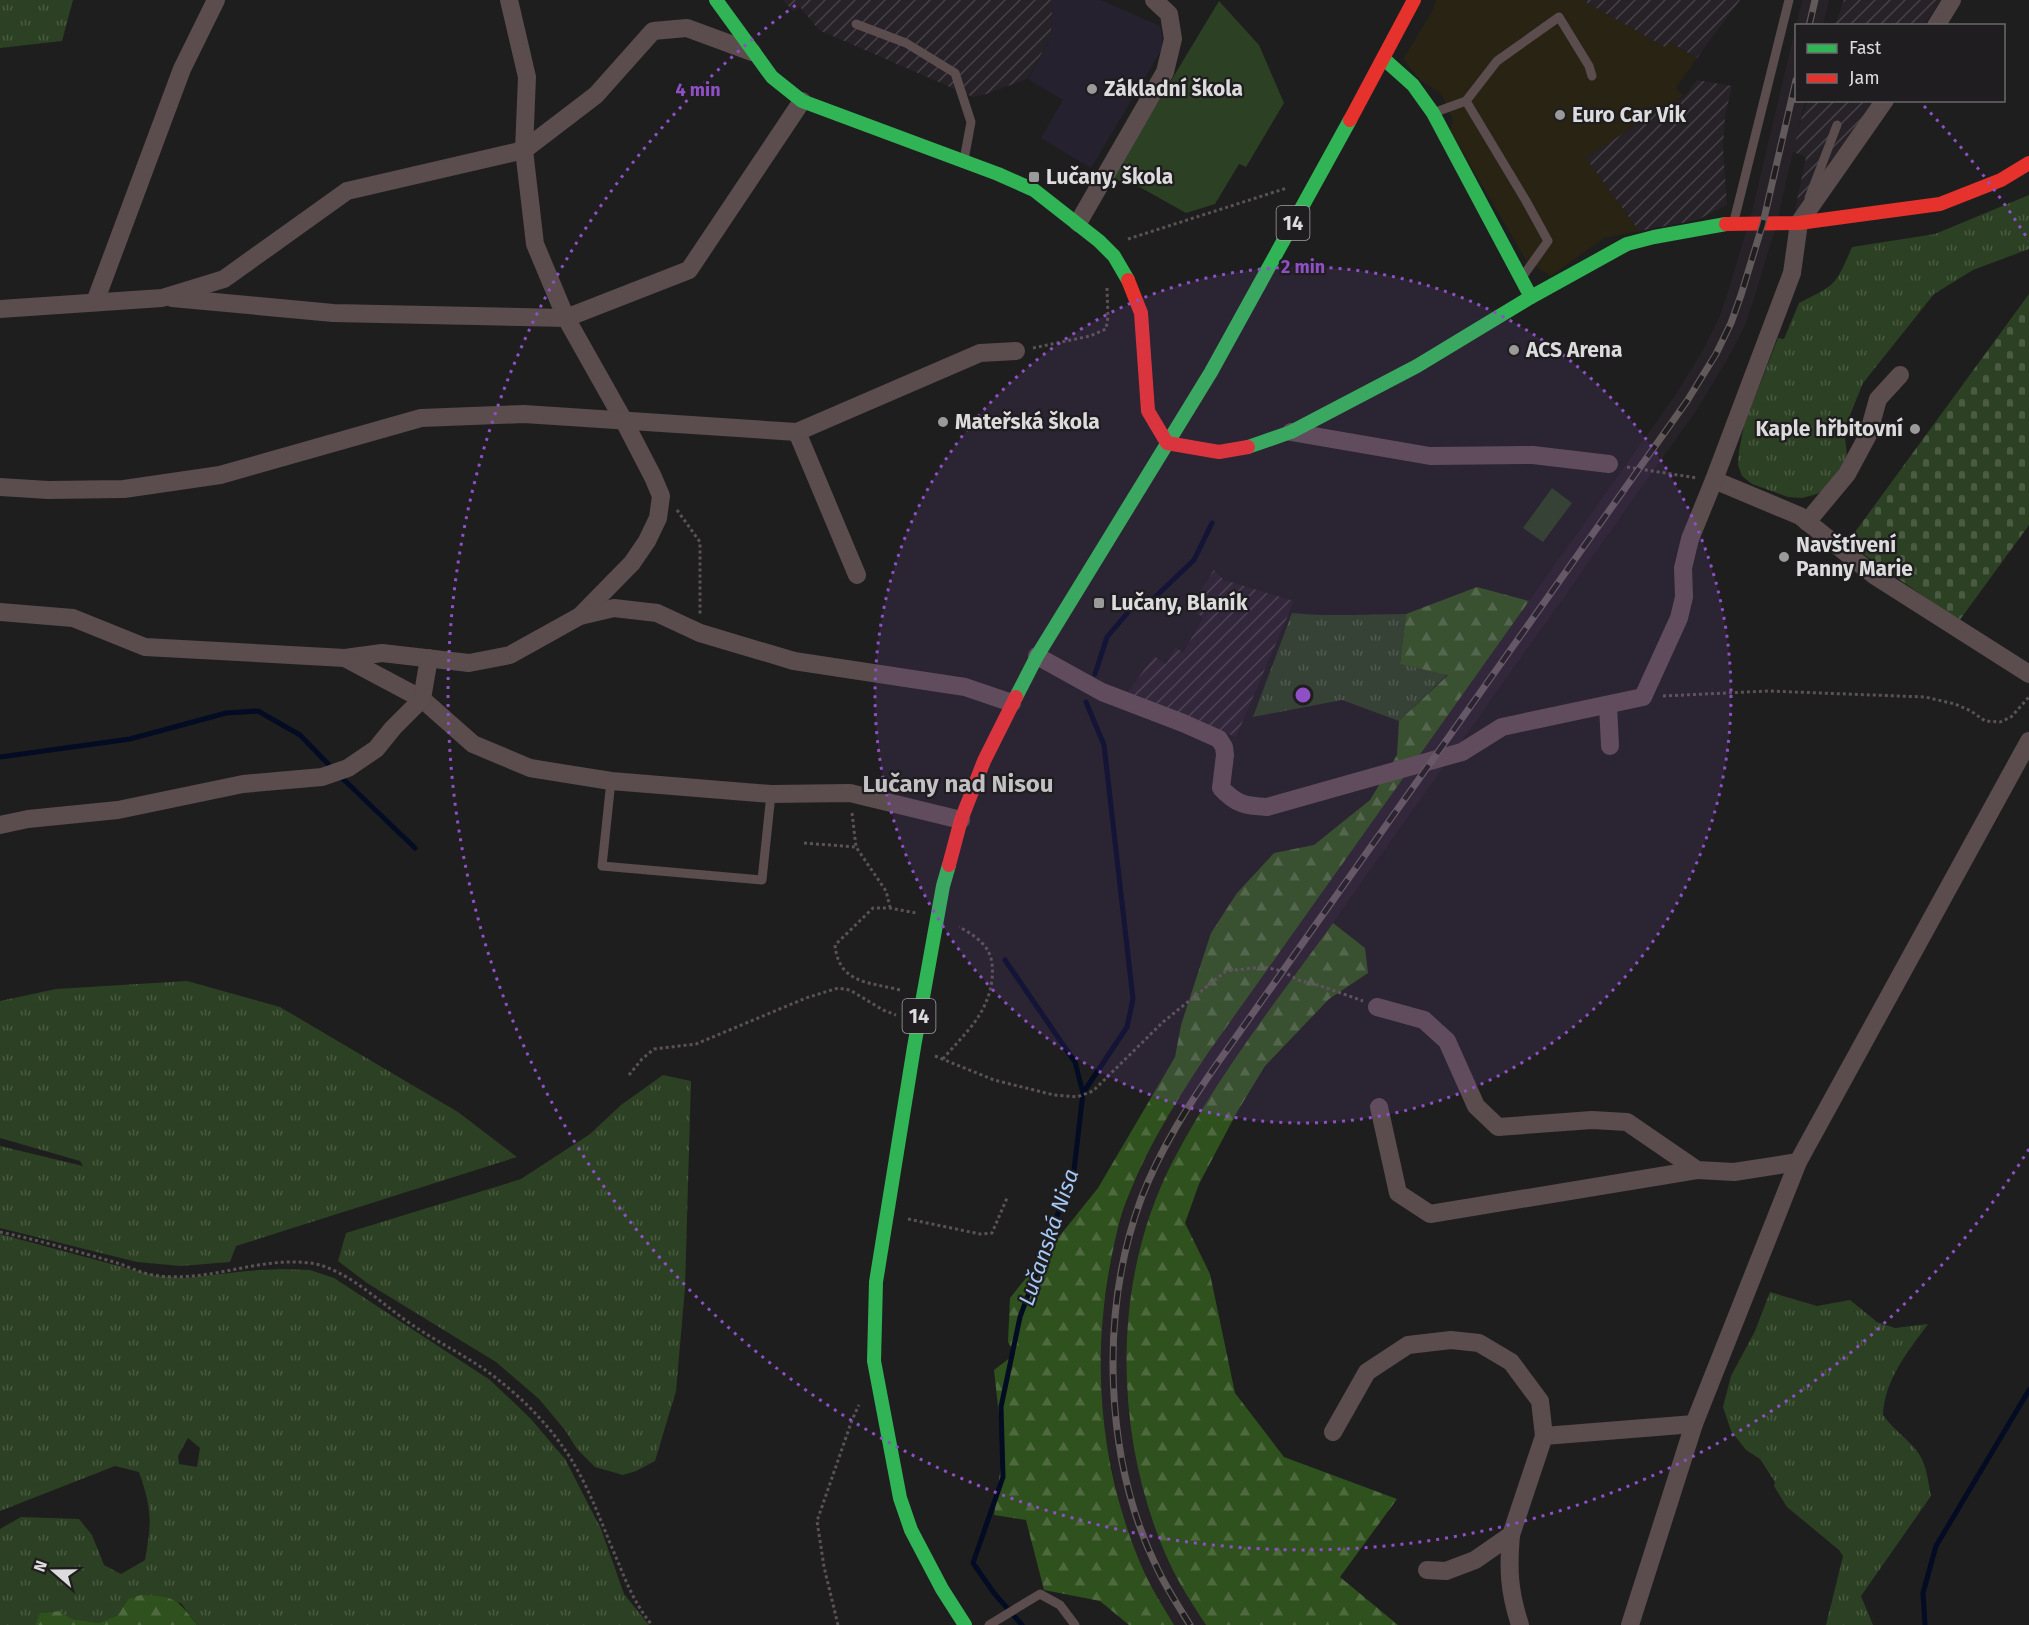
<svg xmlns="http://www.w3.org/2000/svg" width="2029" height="1625" font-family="'Fira Sans',sans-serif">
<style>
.commercial{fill:#292314}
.industrial{fill:url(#industrial-furrows)}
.education{fill:#25212f}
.built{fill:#272128}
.grass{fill:url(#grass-tufts);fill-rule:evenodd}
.forest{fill:url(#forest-firs)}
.cemetery{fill:url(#cemetery-stones)}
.park{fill:#2c4023}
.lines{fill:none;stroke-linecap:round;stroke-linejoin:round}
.stream{stroke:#030c23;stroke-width:5}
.path{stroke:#5b5254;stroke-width:3;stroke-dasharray:3 3;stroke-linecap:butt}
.lane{stroke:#5b4c4e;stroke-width:9}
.street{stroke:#5b4c4e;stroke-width:18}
.fast{stroke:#30b455;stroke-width:14}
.jam{stroke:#e5322d;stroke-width:14}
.rail-casing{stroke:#61595a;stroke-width:7}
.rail{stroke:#1f1d1f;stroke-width:4.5;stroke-dasharray:14;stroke-linecap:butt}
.ring{fill:none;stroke:#8f4fc5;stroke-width:3;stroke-dasharray:3 6}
.poi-dot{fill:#9a9a9a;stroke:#1f1d1f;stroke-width:2}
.labels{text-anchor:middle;stroke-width:4.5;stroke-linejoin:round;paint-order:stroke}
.shield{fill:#1f1d1f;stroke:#a4a3a4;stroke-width:1.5}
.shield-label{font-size:20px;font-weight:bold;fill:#dddcdd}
.poi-label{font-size:21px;font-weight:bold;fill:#dddcdd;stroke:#1f1d1f;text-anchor:start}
.water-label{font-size:22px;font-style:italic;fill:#a3c9f8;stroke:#1f1d1f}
.quarter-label{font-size:24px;font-weight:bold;fill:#c3c0c3;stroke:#1f1d1f}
.centre{fill:#8f4fc5;stroke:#1f1d1f;stroke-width:3}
.ring-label{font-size:18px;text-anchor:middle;font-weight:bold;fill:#8f4fc5;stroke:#1f1d1f;stroke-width:4.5;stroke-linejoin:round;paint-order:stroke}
</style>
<defs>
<pattern id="industrial-furrows" width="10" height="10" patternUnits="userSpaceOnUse" patternTransform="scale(1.5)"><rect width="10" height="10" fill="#272128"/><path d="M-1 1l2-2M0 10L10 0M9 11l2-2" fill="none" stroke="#464147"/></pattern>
<pattern id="grass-tufts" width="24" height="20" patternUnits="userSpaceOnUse" patternTransform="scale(1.5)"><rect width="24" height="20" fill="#2c4023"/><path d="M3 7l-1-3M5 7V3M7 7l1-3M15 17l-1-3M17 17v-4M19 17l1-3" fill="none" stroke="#4a5b42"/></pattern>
<pattern id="forest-firs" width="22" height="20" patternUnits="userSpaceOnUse" patternTransform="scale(1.5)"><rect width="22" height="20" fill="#2f511d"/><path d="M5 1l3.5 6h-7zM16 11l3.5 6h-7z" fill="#4d693d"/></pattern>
<pattern id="cemetery-stones" width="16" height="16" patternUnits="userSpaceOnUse" patternTransform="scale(1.5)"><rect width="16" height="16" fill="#2c4023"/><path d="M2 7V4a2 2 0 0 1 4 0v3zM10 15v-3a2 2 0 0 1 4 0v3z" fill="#4a5b42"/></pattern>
</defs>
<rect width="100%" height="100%" fill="#1e1e1e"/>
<path class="commercial" d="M1436 0H1582L1665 47 1668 42 1697 58 1676 88 1684 96 1654 113 1586 158 1639 231 1604 238 1551 276 1526 260 1450 130 1453 120 1441 93 1421 81 1403 59 1433 10Z"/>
<g class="industrial">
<path d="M783 0H1053L1051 37 1027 79 986 94 973 97 819 30 800 7 793 11Z"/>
<path d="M1582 0H1740L1697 58 1669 42 1665 47Z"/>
<path d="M1844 0H1941L1924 25H1835Z"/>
<path d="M1697 80 1732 86 1725 116 1723 148 1727 205 1697 220 1639 231 1586 158 1654 113 1684 97Z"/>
<path d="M1807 101H1877L1808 212 1795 210 1806 157 1791 151Z"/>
<path d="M1214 570 1224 580 1294 601 1236 737 1126 695 1154 656 1166 664 1176 647 1183 653 1203 618 1197 613 1202 605 1195 599Z"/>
</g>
<path class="education" d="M1053 0H1101L1160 26 1163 40 1162 49 1091 168 1041 138 1063 100 1028 79 1051 37Z"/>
<path class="built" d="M1802 0H1829L1823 25 1796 26V100L1805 101 1776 226 1754 299 1744 328 1727 360 1698 408 1230 1068 1198 1116 1154 1203 1141 1245 1133 1288 1127 1333V1381L1129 1417 1146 1500 1170 1564 1206 1625H1174L1145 1575 1134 1548 1120 1508 1102 1421 1100 1382V1330L1115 1238 1129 1194 1149 1149 1175 1102 1208 1053 1676 394 1704 348 1719 318 1728 291 1750 219Z"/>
<g class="grass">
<path d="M0 0H73L62 41 0 48Z"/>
<path d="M2029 195V249L1973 270 1934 294 1863 383 1844 430 1847 455 1839 473 1823 490 1817 494 1802 498 1788 497 1752 484 1742 476 1738 465 1739 451 1744 425 1778 338 1784 339 1799 303C1837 284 1835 286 1852 247L1935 234Z"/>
<path d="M1292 613C1330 617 1368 614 1406 614L1400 664 1448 674 1399 721 1342 700 1253 717Z"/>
<path d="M187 981 280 1007 458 1112 517 1157 236 1246 230 1262 181 1266 137 1262 0 1228V1146L83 1166 80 1161 0 1138V1001L56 989Z"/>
<path d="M663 1075 691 1081 685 1288 676 1391 655 1461 636 1471 623 1475 595 1467 577 1449 565 1430 539 1399 496 1362 367 1283 338 1261 346 1233 521 1179 590 1134 621 1105Z"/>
<path d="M0 1234 156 1276 185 1278 247 1271 281 1269 310 1270 334 1278 490 1380 530 1418 565 1459 601 1529 624 1594 649 1625H197L181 1603 128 1599 118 1615 99 1623 71 1619 59 1611 41 1613 35 1625H0V1529L21 1517 79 1519 92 1535 104 1565 121 1574 145 1560C152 1520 152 1510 139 1472L115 1466 0 1511ZM188 1438 200 1448 197 1467 179 1464 178 1456Z"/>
<path d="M1770 1292 1817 1306 1850 1300 1877 1322 1895 1328 1928 1324C1908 1352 1885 1378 1883 1415 1893 1430 1909 1439 1919 1454 1927 1466 1928 1482 1931 1496L1861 1596 1873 1625H1826L1843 1556 1839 1550 1787 1507 1774 1486 1775 1482 1760 1459 1746 1450 1731 1431 1723 1407 1731 1376 1755 1331Z"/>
</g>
<g class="forest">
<path d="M1477 587 1529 601 1208 1053C1178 1098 1150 1142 1130 1192 1119 1217 1114 1244 1109 1271 1091 1373 1102 1478 1145 1574 1153 1591 1164 1608 1174 1625H1129L1100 1601 1044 1590 1026 1520 994 1515 1003 1452 994 1370 1015 1354 1008 1342 1010 1298 1098 1188 1175 1057 1181 1025 1211 933 1237 893 1274 853 1314 845 1370 800 1397 755 1399 721 1448 675 1400 664 1406 614Z"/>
<path d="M1333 923 1365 948 1368 973 1329 999 1265 1066 1237 1112 1199 1184 1185 1223 1210 1274 1235 1393 1284 1457 1397 1499 1340 1577 1398 1625H1206C1193 1605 1179 1584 1169 1562 1113 1439 1110 1280 1174 1159 1218 1075 1278 999 1333 923Z"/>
<path d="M141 1595C174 1596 178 1599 197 1625H35L40 1613 59 1611 72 1619 99 1623 118 1615 128 1599Z"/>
</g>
<path class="cemetery" d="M2029 294V525L1959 621 1847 543Z"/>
<g class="park">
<path d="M1219 1 1259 45 1284 103 1246 167 1239 164 1215 204 1186 213 1129 181 1126 185 1113 177Z"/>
<path d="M1552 488 1572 503 1543 542 1523 528Z"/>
</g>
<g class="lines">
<g class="stream">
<path d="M1095 674 1107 637 1130 610 1152 600 1194 560 1212 523"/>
<path d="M0 757 130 739 226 713 258 711 300 735 333 769"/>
<path d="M339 775 415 848"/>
<path d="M1005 960 1075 1062 1083 1093"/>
<path d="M1022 1625 994 1593 973 1563 1003 1477 1001 1407 1020 1317 1074 1170 1083 1093 1127 1027 1133 999 1104 745 1086 702"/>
<path d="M1925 1625 1923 1593 1936 1546 2029 1390"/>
</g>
<g class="path">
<path d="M1128 239 1287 188"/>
<path d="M1033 348 1090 336 1106 329 1108 317 1107 288"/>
<path d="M1627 467 1697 478"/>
<path d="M677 510 700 542V614"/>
<path d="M1663 696 1768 691 1925 697 1955 704 1971 711 1985 721 2000 722 2011 717 2029 697"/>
<path d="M852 813 856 847 886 891 890 907"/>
<path d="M804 843 856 847"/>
<path d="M900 990C869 982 839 984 835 945L873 908H890L916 913"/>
<path d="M935 1056 994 1080 1054 1095 1077 1097 1093 1091 1163 1022 1226 971 1264 967 1282 971 1298 980 1321 986 1363 1001"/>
<path d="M943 1059C957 1042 978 1023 986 1002 992 989 996 965 988 951 983 941 969 932 959 927"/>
<path d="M629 1075 642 1059 654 1049 696 1044 806 998 838 988 850 990 883 1010 896 1015"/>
<path d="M908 1219 980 1234 992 1233 1007 1198"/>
<path d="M0 1232C38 1240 76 1251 114 1262 125 1265 136 1271 148 1274 203 1286 256 1256 310 1263 348 1268 385 1308 417 1328 444 1346 476 1361 501 1382 524 1400 547 1424 563 1447 588 1482 601 1523 618 1562 627 1584 636 1606 652 1625"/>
<path d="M838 1625 824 1567 817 1521 852 1420 859 1405"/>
</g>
<g class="lane">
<path d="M856 24 906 43 955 73 971 122 964 160"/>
<path d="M1466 101 1526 201 1548 241 1523 276"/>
<path d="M1433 113 1466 101 1497 61 1559 17 1589 66 1592 76"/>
<path d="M1809 198 1837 125"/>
<path d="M1734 221 1789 0"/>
<path d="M611 781 602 866 762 880 771 794"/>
<path d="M989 1625 1040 1594 1060 1605 1075 1625"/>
</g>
<g class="street">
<path d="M509 0 527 77 524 150 535 244 566 318 624 421 653 477 661 496 658 518 647 541 632 563 580 616"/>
<path d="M1936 26 1952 0"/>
<path d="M1078 223 1165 72 1173 39 1169 14 1154 0"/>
<path d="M172 298 333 313 566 318 689 270 802 101"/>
<path d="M95 302 182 69 216 0"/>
<path d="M0 309 162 298 224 279 347 191 524 150 596 95 653 31 687 28 752 52"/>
<path d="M797 432 857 575"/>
<path d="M1291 432 1430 456 1533 455 1609 464"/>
<path d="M1714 480 1800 516 1875 576 2029 674"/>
<path d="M0 487 48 490 124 489 220 475 421 418 524 414 797 432 980 353 1016 351"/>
<path d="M1807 522 1847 474 1868 435 1878 399 1900 375"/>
<path d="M0 612 73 618 145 647 345 658 382 653 469 663 510 655 580 616 614 608 657 613 700 633 794 661 965 687 1012 703"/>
<path d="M1037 656 1102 692 1183 723 1219 739 1224 747 1225 755 1221 788C1236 804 1245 806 1267 807L1462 752 1502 727 1643 697 1679 618 1684 597 1683 568 1690 539 1714 480 1792 273 1799 223 1885 100"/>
<path d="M345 658 422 699 473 744 530 768 611 781 771 794 850 793 961 820"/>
<path d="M1608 705 1610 746"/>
<path d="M0 825 28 819 118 810 243 784 322 777 348 768 376 749 393 728 422 699 429 658"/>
<path d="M1377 1007 1424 1020 1447 1041 1476 1106 1498 1127 1592 1120 1627 1122 1697 1170 1734 1172 1798 1162"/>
<path d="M1379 1107 1398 1193 1430 1214 1697 1170"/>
<path d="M1333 1432 1367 1372 1408 1345 1451 1340 1479 1343 1511 1362 1540 1401 1544 1436 1694 1424"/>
<path d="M1511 1535C1508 1570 1509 1591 1520 1625"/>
<path d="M1427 1570 1446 1571 1475 1560 1511 1535 1544 1436"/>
<path d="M1630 1625 1694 1424 1798 1162 2029 741"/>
</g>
<g class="fast">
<path d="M716 0 772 77 802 101 998 174 1034 190 1099 241 1114 256 1128 280"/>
<path d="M1384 59 1413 85 1433 113 1531 297"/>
<path d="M1248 447 1291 432 1417 366 1531 297 1627 244 1654 237 1726 224"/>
<path d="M1016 697 1037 656 1211 372 1350 120"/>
<path d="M949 865 943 886 914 1047 876 1282 874 1361 900 1498 911 1530 942 1589 965 1625"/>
</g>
<g class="jam">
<path d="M1350 120 1414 0"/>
<path d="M1726 224 1799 223 1940 204 2001 180 2029 163"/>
<path d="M1128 280 1141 313 1148 411 1167 443 1219 452 1248 447"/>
<path d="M949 865 961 820 984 761 1016 697"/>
</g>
<g class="rail-casing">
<g id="rail">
<path d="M1809 26 1815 0"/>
<path d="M1190 1625C1179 1607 1167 1589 1158 1570 1104 1461 1099 1313 1141 1199 1160 1149 1189 1104 1219 1061L1687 401 1716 354 1731 323 1741 295 1763 223 1796 80"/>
</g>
</g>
<use href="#rail" class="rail"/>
</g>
<circle cx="1303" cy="695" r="428" fill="#8f4fc5" fill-opacity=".12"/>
<g class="ring">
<circle cx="1303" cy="695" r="428"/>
<path d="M2029 1149A856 856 0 1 1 800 2M1924 106A856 856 0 0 1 2029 241"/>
</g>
<g class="poi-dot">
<circle cx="1092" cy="89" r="6"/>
<circle cx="1560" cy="115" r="6"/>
<rect x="1028" y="171" width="12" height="12" rx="3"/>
<circle cx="1514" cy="350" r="6"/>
<circle cx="943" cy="422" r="6"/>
<circle cx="1915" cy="429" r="6"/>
<circle cx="1784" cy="557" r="6"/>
<rect x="1093" y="597" width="12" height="12" rx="3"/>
</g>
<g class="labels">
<g class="shield">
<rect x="1276.5" y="206" width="33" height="34" rx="4.5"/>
<rect x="902.5" y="999" width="33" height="34" rx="4.5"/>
</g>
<g class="shield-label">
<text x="1293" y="230">14</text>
<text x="919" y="1023">14</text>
</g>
<g class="poi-label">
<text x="1104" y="96">Základní škola</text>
<text x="1572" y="122">Euro Car Vik</text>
<text x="1046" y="184">Lučany, škola</text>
<text x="1526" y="357">ACS Arena</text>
<text x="955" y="429">Mateřská škola</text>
<text x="1903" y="436" text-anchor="end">Kaple hřbitovní</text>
<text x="1796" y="552">Navštívení<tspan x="1796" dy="24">Panny Marie</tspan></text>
<text x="1111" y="610">Lučany, Blaník</text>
</g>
<g class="water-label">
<text transform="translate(1048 1237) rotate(-71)" y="8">Lučanská Nisa</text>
</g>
<g class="quarter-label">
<text x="958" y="792">Lučany nad Nisou</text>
</g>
</g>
<circle cx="1303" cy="695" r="9" class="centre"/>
<g class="ring-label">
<text x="698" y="96">4 min</text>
<text x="1303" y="273">2 min</text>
</g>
<rect x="1795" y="24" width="210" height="78" fill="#1f1d1f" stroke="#6b696b" stroke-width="1.5"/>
<rect x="1807" y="44" width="30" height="9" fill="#30b455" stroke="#6b696b" stroke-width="1.5"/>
<text x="1849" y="54" font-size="18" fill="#dddcdd">Fast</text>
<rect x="1807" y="74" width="30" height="9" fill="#e5322d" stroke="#6b696b" stroke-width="1.5"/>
<text x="1849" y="84" font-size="18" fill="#dddcdd">Jam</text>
<g transform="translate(54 1571) rotate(290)" stroke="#1f1d1f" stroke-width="4.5" paint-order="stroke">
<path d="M0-4.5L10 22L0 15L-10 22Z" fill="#dddcdd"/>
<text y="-9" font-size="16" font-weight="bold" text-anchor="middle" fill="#dddcdd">N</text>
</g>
</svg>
